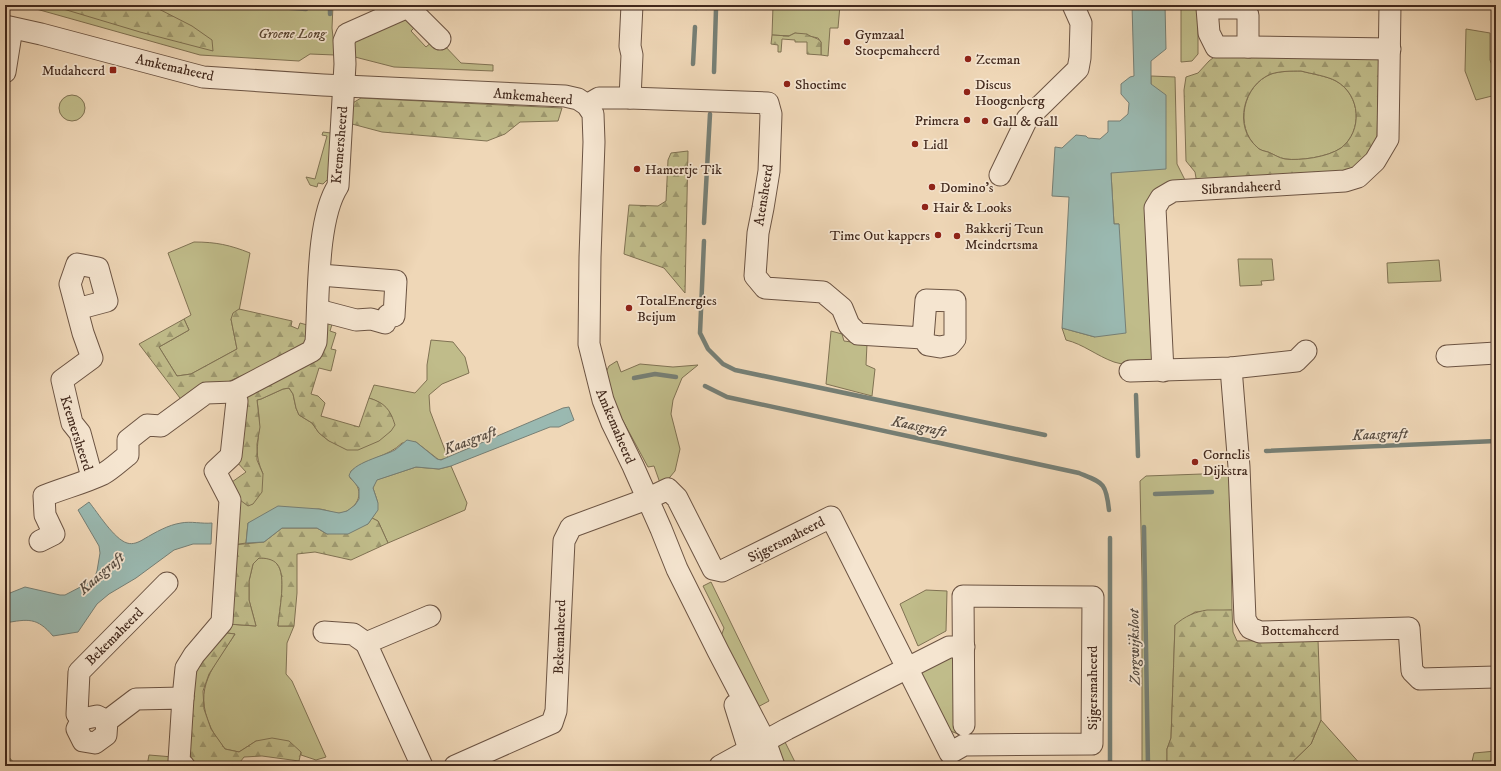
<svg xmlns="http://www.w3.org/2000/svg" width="1501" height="771" font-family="'IM FELL DW Pica',serif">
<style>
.green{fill:#c0bc8a;stroke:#807253}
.forest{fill:url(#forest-firs);stroke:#807253;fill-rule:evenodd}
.water{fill:#9ab9b1;stroke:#767f75}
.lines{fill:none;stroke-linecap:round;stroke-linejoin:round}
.stream{stroke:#767f75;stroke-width:4.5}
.minor-casing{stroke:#6c5443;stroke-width:23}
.minor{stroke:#f5e5d0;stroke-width:21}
.poi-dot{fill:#8f2418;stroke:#f5e5d0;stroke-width:1.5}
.labels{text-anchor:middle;stroke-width:3.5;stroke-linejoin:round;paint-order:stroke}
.park-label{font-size:14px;font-style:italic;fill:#5a4632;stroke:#f5e5d0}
.poi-label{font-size:14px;fill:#41281c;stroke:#f5e5d0;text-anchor:start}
.street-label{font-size:14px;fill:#41281c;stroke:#f5e5d0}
.water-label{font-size:15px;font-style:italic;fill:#574c41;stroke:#f5e5d0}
</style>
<defs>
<pattern id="forest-firs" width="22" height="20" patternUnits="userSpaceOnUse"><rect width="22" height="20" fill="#c0bc8a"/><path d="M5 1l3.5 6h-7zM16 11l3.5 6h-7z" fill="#9e9970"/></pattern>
</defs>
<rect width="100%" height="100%" fill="#efd7b7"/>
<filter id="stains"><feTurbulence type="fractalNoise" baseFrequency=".005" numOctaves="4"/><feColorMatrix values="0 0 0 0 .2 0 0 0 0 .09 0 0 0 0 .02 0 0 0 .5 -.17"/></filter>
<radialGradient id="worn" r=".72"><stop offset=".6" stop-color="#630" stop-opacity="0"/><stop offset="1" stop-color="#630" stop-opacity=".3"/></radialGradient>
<g class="green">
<path d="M22 5H333L332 28 335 55 310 54 299 61 200 55Z"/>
<path d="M792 5H840L838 28H830L828 56 821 55V42L818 38 795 33 789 36 772 35 773 6 788 7Z"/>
<path d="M1181 5H1198V54L1192 61 1181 62Z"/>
<path d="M406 12 418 24 411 31 426 47 433 41 442 43 461 63 493 65V71L394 67 351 56 356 37Z"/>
<path d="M1466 29 1490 33V60L1496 75V95L1476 100 1465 71Z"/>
<path d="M1301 71C1312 74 1327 76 1336 81 1361 95 1363 131 1341 148 1328 157 1300 161 1285 159 1279 158 1273 154 1268 152 1264 151 1259 150 1257 147 1234 127 1243 85 1271 74 1280 71 1292 71 1301 71Z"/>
<path d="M1151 76 1175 77 1177 164 1187 184 1165 185 1154 364C1140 365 1127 366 1114 362 1097 356 1083 344 1066 340L1062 328 1095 337 1119 224H1114L1111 173 1151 84Z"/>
<circle cx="72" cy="108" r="13"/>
<path d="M323 132 331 133 329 178 323 184 318 183 317 187 310 185 306 177 315 179 327 136 322 135Z"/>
<path d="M194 242C216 242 230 245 250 253L239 311 231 319 237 349 191 374 177 376 159 347 189 330 184 319 191 315 168 253Z"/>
<path d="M1238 259H1272L1274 280 1261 281 1262 285 1240 286Z"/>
<path d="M1439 260 1441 281 1388 283 1387 263Z"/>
<path d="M831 331 842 334 844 341 867 344 866 365 875 369 872 396 826 384Z"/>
<path d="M431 340 453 342 465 357 469 373 442 384 429 395 430 411 448 458 439 460 416 442 402 443C388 457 367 458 351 471L350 478C364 488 361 505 345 512 335 516 328 509 318 509 311 509 303 512 296 513 280 517 264 520 248 523L246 543 233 545 236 497 263 474C254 453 258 449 259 428 260 419 258 409 257 400L261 399 283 389 289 388 293 394 296 408 299 415 312 423 319 433 329 441 392 417C386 406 381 402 369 398L374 385 415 393 427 380V365Z"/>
<path d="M617 361 621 372 640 364 673 367 698 365 682 378 673 400 671 414 680 449 675 471 665 483H660L654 466 648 467 610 397 605 374 609 366Z"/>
<path d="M451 466 467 503 465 510 388 543 378 521 372 518C381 505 377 501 373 488L376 480 416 467 439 469Z"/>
<path d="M1230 473 1232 610 1195 612 1175 625 1171 738 1167 749V766H1142V579L1140 481 1146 476Z"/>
<path d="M259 558C265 558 273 558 277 564 287 575 279 611 278 626H294L287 643 286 674 292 681 326 757 316 760 301 755V752L256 741 239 752 225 749C220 742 214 735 211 728 192 687 214 667 235 634L227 633 228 624 256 626 249 600V581L253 564Z"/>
<path d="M711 582 769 701 756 708 720 639 724 628 703 586Z"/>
<path d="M926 590 947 591 946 631 918 646 900 604Z"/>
<path d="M952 657 957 661 958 734 943 728 917 669Z"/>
<path d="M1321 720 1362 766H1288L1311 744Z"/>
<path d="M784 740 797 766H782L777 748 782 741Z"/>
<path d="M1496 751V766H1471L1474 753Z"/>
<path d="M5 753 17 766H5Z"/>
<path d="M149 755 173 757 176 766H147Z"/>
</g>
<g class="forest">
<path d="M50 5H151L192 26 212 40 213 51 140 32Z"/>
<path d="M795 33 807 34C812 38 817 37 821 42V55L807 54V42H795V40L782 39 781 52H778V45L771 44 772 35 789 36Z"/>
<path d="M1218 54 1379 59 1377 139 1366 161 1356 170 1197 184 1195 172 1186 161 1184 90 1186 77 1198 73 1209 61ZM1301 71C1312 74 1327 76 1336 81 1361 95 1363 131 1341 148 1328 157 1300 161 1285 159 1279 158 1273 154 1268 152 1264 151 1259 150 1257 147 1233 127 1243 85 1271 74 1280 71 1292 71 1301 71Z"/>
<path d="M361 98 562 108 558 121 520 122 505 134 487 141 382 132 352 124 351 104Z"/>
<path d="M688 151 685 293 664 268 624 254 629 205 658 206 666 201 668 160 671 153Z"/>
<path d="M239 309 292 321 291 326 298 329 300 323 311 326 310 343 285 359 241 376 183 402 139 344 184 319 189 330 159 347 177 376 191 374 237 349 231 319 233 313Z"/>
<path d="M324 320 333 321 330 331 336 333 331 349 336 350 331 371 319 368 311 394 318 396 325 403 321 416 359 427 369 398C385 403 390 409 395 425L391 431 379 441 358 450H347L329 441 319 433 312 423 299 415 296 408 293 394 289 388 283 389 261 399 257 400 260 427 257 444V460L263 474 262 492 253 504 248 506 236 497 232 482 246 472 236 461 243 393 292 368Z"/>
<path d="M372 518 378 521 388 543 351 560 315 552 297 554V593L294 626H278C279 611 287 575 277 564 273 559 265 558 259 558L253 564 249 581V600L256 626 228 624 233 545 264 542 282 528H317L327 534 368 524Z"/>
<path d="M1207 610H1232L1233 632 1237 641 1318 640 1321 720 1311 744 1288 766H1167V749L1171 738 1175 625C1185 616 1195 612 1207 610Z"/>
<path d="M227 633 235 634 209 674 203 691 204 709 211 729 225 749 239 752 256 741 272 738 289 741 301 752 299 761 262 756 244 757 237 766H189L191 694 197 665Z"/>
</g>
<g class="water">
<path d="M1132 5H1165L1166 49 1151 61V84L1166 95V169L1111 173 1114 224H1119L1126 333 1095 337 1062 328 1069 197 1052 196 1055 147 1062 148 1076 135 1086 136 1088 138 1100 139 1108 132V121H1120L1128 114 1129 103 1121 94V84L1130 77 1134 76Z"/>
<path d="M569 407 574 420 559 427H550L451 466 439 469 416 467 377 480 373 488 378 503V510L368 524 348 534H327L317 528H282L264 542 246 543 248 523 278 506 319 509 339 513 347 511 355 505 359 499V488L349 476C351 463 384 456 395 450 399 447 403 443 407 440L416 442 437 459 441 460 563 408Z"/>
<path d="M89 502C98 513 114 539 127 543 133 545 139 542 144 539 156 532 168 525 181 523 191 521 202 524 212 523L211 544H193L174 550 136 578 109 594 97 604 78 632 53 636C37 617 28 619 5 623V595L25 587 60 595H65L90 582 95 576 97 571 100 553 99 546 78 510Z"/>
</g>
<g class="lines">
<g class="stream">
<path d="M252 5 306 9"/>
<path d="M696 8V5"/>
<path d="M330 14V5"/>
<path d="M693 64 695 27"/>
<path d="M714 72 716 9"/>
<path d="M704 223 710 114"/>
<path d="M704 241 700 333 708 349 723 364 735 370 1045 435"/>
<path d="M634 378 655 374 676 377"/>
<path d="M705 386 727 397 1079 473C1103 483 1106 482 1109 510"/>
<path d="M1136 395 1138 456"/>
<path d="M1266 451 1496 441"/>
<path d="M1155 494 1212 492"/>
<path d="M1144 527 1148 766"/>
<path d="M1110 538V766"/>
</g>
<g class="minor-casing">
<g id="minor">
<path d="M408 5V7L440 39"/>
<path d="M1207 5V8L1209 33 1216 47H1248V15L1242 8H1207"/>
<path d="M5 26 41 34 203 77 323 85 565 96 578 99 587 105 593 114 594 142 590 257 589 344 603 400 612 423 633 466 661 529 677 569 718 651 765 741 774 766"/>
<path d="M1248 47 1390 49"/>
<path d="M5 72 12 28"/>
<path d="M630 98 632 55 630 46 632 5"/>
<path d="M587 105 599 98H630L768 103 771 114 769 171 763 208 758 233 755 276 765 288 823 292 842 308 849 325 858 334 923 338 926 300 955 301V339L950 345 940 347 928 345 923 338"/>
<path d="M1000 175 1027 119 1078 69 1080 58 1081 23 1073 5"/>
<path d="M77 309 107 301 98 268 77 264 70 284 83 333 92 358 62 380 72 423 80 433 92 477"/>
<path d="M318 310 356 320 371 319 385 323 388 315 394 316 396 281 320 275"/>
<path d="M1447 356 1496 353"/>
<path d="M1231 368 1239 467 1245 619 1250 628 1260 632 1409 628 1412 671 1420 679 1496 677"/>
<path d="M1130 371 1231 368 1287 362 1296 361 1306 351"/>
<path d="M1163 371 1155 208 1161 198 1173 191 1345 181 1358 177 1375 161 1388 139 1390 5"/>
<path d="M40 541 54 534 45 515 44 496C64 488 84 483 103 474 112 469 120 461 128 455V440L147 425 161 426 206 393 234 392"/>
<path d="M324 632 353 634 366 643"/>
<path d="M183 698 186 668 194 655 222 622 230 500 215 471 231 456 237 401 234 392 312 351 316 342C319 300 316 220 338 186L345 64 344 41 347 34 408 7"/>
<path d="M735 705 754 766"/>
<path d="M82 719 77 714 79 672 167 583"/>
<path d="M107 721 97 716 82 719 77 729 83 741 95 743 106 735 107 721 136 699 183 698 179 761 184 766"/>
<path d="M422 766 366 643 430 616"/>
<path d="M455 766 552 723 556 711 564 541 571 527 647 499 668 489 677 498 713 569 722 571 831 517 950 753 964 745 1092 744 1093 597 963 596 964 725"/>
<path d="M720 766 787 729 949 647H964"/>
</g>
</g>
<use href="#minor" class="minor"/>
</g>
<g class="poi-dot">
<circle cx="847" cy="42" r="4"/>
<circle cx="968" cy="59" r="4"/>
<rect x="109" y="66" width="8" height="8" rx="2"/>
<circle cx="787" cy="84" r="4"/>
<circle cx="967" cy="92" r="4"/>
<circle cx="967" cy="120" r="4"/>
<circle cx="985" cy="121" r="4"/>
<circle cx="915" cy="144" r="4"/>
<circle cx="637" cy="169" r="4"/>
<circle cx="932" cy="187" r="4"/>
<circle cx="925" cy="207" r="4"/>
<circle cx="938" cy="235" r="4"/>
<circle cx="957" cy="236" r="4"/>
<circle cx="629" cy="308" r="4"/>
<circle cx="1195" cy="462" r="4"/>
</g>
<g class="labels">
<g class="park-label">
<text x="292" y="38">Groene Long</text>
</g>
<g class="poi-label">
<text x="855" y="39">Gymzaal<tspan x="855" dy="16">Stoepemaheerd</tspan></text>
<text x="976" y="64">Zeeman</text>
<text x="105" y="75" text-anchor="end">Mudaheerd</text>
<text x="795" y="89">Shoetime</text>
<text x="975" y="89">Discus<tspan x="975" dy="16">Hoogenberg</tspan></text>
<text x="959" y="125" text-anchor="end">Primera</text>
<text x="993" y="126">Gall &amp; Gall</text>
<text x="923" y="149">Lidl</text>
<text x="645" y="174">Hamertje Tik</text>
<text x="940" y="192">Domino's</text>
<text x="933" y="212">Hair &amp; Looks</text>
<text x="965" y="233">Bakkerij Teun<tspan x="965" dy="16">Meindertsma</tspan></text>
<text x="930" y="240" text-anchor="end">Time Out kappers</text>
<text x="637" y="305">TotalEnergies<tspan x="637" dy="16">Beijum</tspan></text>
<text x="1203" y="459">Cornelis<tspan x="1203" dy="16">Dijkstra</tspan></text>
</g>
<g class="street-label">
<text transform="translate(175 67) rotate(13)" y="5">Amkemaheerd</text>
<text transform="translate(533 96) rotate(5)" y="5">Amkemaheerd</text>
<text transform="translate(339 145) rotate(-85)" y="5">Kremersheerd</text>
<text transform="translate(1241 187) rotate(-3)" y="5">Sibrandaheerd</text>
<text transform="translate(763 195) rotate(-81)" y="5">Atensheerd</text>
<text transform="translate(616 426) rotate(67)" y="5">Amkemaheerd</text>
<text transform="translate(77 433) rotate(72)" y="5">Kremersheerd</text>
<text transform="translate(786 539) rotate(-27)" y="5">Sijgersmaheerd</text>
<text x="1300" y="635">Bottemaheerd</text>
<text transform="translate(114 636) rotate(-45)" y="5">Bekemaheerd</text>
<text transform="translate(559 637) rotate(-88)" y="5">Bekemaheerd</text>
<text transform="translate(1092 688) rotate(-90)" y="5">Sijgersmaheerd</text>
</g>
<g class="water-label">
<text transform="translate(919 426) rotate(12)" y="5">Kaasgraft</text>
<text transform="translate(1380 434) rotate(-2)" y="5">Kaasgraft</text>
<text transform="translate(470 440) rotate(-21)" y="5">Kaasgraft</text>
<text transform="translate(101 573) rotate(-41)" y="5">Kaasgraft</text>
<text transform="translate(1134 647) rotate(-91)" y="5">Zorgwijksloot</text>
</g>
</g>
<rect width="1501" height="771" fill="none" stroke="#efd7b7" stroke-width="20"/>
<rect x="6" y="6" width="1489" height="759" fill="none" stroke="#41281c" stroke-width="2"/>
<rect x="10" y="10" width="1481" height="751" fill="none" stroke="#41281c"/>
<rect width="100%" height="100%" filter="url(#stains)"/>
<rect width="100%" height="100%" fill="url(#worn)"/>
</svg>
